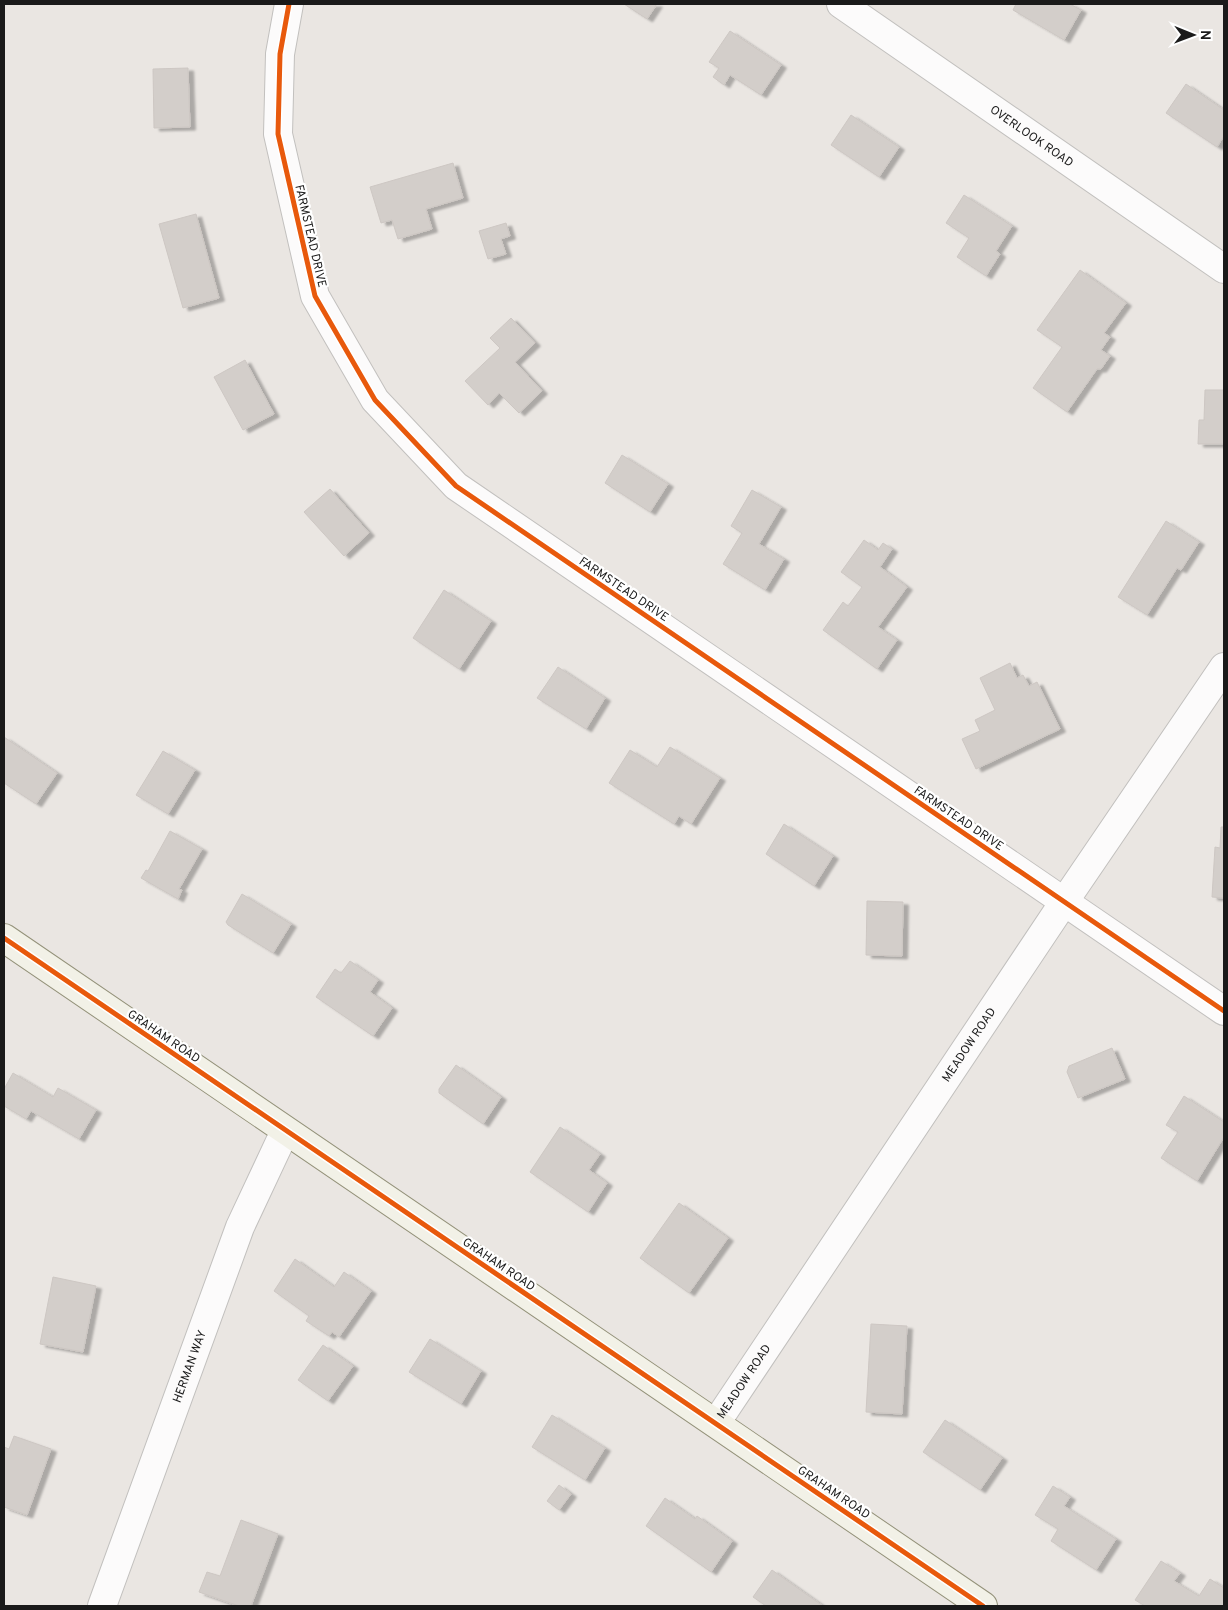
<svg xmlns="http://www.w3.org/2000/svg" width="1228" height="1610" font-family="Overpass,sans-serif">
<style>
.building{fill:#d3ceca;stroke:#cdc7c3;filter:url(#shadow)}
.lines{fill:none;stroke-linecap:round;stroke-linejoin:round}
.street-casing{stroke:#c2c0be;stroke-width:30}
.secondary-casing{stroke:#94927a;stroke-width:30}
.street{stroke:#fcfbfb;stroke-width:28}
.secondary{stroke:#f2f1e7;stroke-width:28}
.cycleway-casing{stroke:#fff;stroke-width:8}
.cycleway{stroke:#e8590c;stroke-width:5}
.labels{text-anchor:middle;stroke-width:4.5;stroke-linejoin:round;paint-order:stroke}
.street-label{font-size:12px;fill:#1a1a1a;stroke:#fff}
</style>
<defs>
<filter id="shadow"><feDropShadow dx="5.5" dy="3" stdDeviation="1" flood-color="#0004"/></filter>
</defs>
<rect width="100%" height="100%" fill="#eae6e2"/>
<g class="building">
<path d="M624 4H657L647 19Z"/>
<path d="M1016 4H1070L1081 10 1064 40 1013 10Z"/>
<path d="M730 31 781 65 761 95 730 75 724 85 713 77 719 68 709 62Z"/>
<path d="M188 68 190 127 154 128 153 69Z"/>
<path d="M1186 84 1224 110V136L1217 147 1166 113Z"/>
<path d="M851 115 899 147 879 177 831 145Z"/>
<path d="M453 163 463 198 426 209 432 229 398 239 392 220 381 223 370 187Z"/>
<path d="M964 195 1012 226 996 251 1000 254 986 276 957 257 969 238 946 223Z"/>
<path d="M196 214 219 298 183 308 159 224Z"/>
<path d="M506 223 510 236 501 239 506 254 488 259 479 231Z"/>
<path d="M1080 270 1126 303 1104 333 1110 337 1101 350 1110 356 1101 369H1097L1067 412 1033 388 1062 347 1037 330Z"/>
<path d="M511 318 535 343 515 362 542 391 519 413 499 393 488 405 465 381 500 348 490 338Z"/>
<path d="M245 360 274 414 243 430 214 377Z"/>
<path d="M1205 390H1224V444H1198L1199 420H1204Z"/>
<path d="M622 455 668 484 650 512 605 483Z"/>
<path d="M330 489 369 533 344 556 304 512Z"/>
<path d="M752 490 781 507 759 544 784 559 765 590 723 564 742 533 731 526Z"/>
<path d="M1166 521 1199 542 1181 570 1177 568 1147 615 1118 597Z"/>
<path d="M864 540 878 550 883 543 892 549 880 567 907 587 878 627 897 640 877 669 823 630 843 602 848 606 862 587 841 572Z"/>
<path d="M444 590 491 621 459 669 413 638Z"/>
<path d="M1010 663 1017 678 1023 675 1029 686 1037 682 1060 729 976 769 962 739 980 731 975 720 995 710 980 678Z"/>
<path d="M558 667 605 698 586 729 537 698Z"/>
<path d="M4 737 57 773 36 804 4 783Z"/>
<path d="M670 747 720 778 691 824 679 816 674 824 609 783 630 750 657 767Z"/>
<path d="M163 751 195 770 168 814 136 795Z"/>
<path d="M784 824 833 856 814 886 766 854Z"/>
<path d="M1221 827H1224V898L1212 897 1215 847 1220 848Z"/>
<path d="M170 831 202 849 179 889 182 890 178 899 141 878 146 870 148 871Z"/>
<path d="M242 894 291 924 273 953 228 925 226 922Z"/>
<path d="M867 901 903 902 902 956 866 955Z"/>
<path d="M350 961 378 980 370 992 392 1008 373 1036 316 997 335 969 341 973Z"/>
<path d="M1112 1048 1125 1079 1078 1098 1067 1072 1069 1066Z"/>
<path d="M456 1065 501 1097 483 1124 439 1093V1089Z"/>
<path d="M13 1073 53 1097 58 1088 96 1110 79 1139 31 1111 26 1119 4 1106V1089Z"/>
<path d="M1184 1096 1224 1122V1137L1197 1181 1161 1158 1178 1132 1166 1125Z"/>
<path d="M560 1127 600 1154 589 1170 607 1183 588 1212 530 1172Z"/>
<path d="M679 1203 728 1238 689 1293 640 1258Z"/>
<path d="M295 1259 334 1287 344 1272 371 1291 339 1337 332 1332 329 1336 306 1321 309 1316 274 1291Z"/>
<path d="M53 1277 96 1286 83 1352 40 1344Z"/>
<path d="M871 1324 907 1326 902 1414 866 1412Z"/>
<path d="M430 1339 481 1371 461 1404 409 1372Z"/>
<path d="M323 1345 353 1366 328 1401 298 1380Z"/>
<path d="M552 1415 605 1448 585 1480 532 1447Z"/>
<path d="M945 1420 1002 1458 980 1490 923 1452Z"/>
<path d="M14 1436 51 1449 27 1515 4 1507V1447L9 1449Z"/>
<path d="M559 1485 571 1494 559 1510 547 1501Z"/>
<path d="M1053 1486 1070 1497 1064 1506 1116 1539 1096 1570 1051 1541 1058 1529 1035 1515Z"/>
<path d="M665 1498 695 1519 697 1516 732 1541 711 1572 646 1526Z"/>
<path d="M241 1520 278 1534 251 1606H239L199 1592 207 1572 220 1576Z"/>
<path d="M1161 1561 1180 1573 1174 1581 1199 1596 1210 1579 1224 1588V1606H1145L1135 1600Z"/>
<path d="M772 1570 823 1606H766L753 1597Z"/>
</g>
<g class="lines">
<g class="street-casing">
<g id="street">
<path d="M289 4 280 54 278 134 315 296 375 400 456 486 1224 1011"/>
<path id="s1" d="M841 4 1224 269"/>
<path id="s2" d="M716 1423 1064 902 1224 667"/>
<path id="s3" d="M102 1606 240 1227 285 1131"/>
</g>
</g>
<g class="secondary-casing">
<path id="secondary" d="M4 938 983 1606"/>
</g>
<use href="#street" class="street"/>
<use href="#secondary" class="secondary"/>
<g class="cycleway-casing">
<g id="cycleway">
<path d="M289 4 280 54 278 134 315 296 375 400 456 486 1224 1011"/>
<path d="M4 938 983 1606"/>
</g>
</g>
<use href="#cycleway" class="cycleway"/>
</g>
<g class="labels">
<g class="street-label">
<text dy="4" stroke="none"><textPath href="#s1" startOffset="232">OVERLOOK ROAD</textPath></text>
<text transform="translate(311 236) rotate(77)" y="4">FARMSTEAD DRIVE</text>
<text transform="translate(624 589) rotate(34)" y="4">FARMSTEAD DRIVE</text>
<text transform="translate(959 818) rotate(34)" y="4">FARMSTEAD DRIVE</text>
<text transform="translate(164 1036) rotate(34)" y="4">GRAHAM ROAD</text>
<text dy="4" stroke="none"><textPath href="#s2" startOffset="455">MEADOW ROAD</textPath></text>
<text transform="translate(499 1264) rotate(34)" y="4">GRAHAM ROAD</text>
<text dy="4" stroke="none"><textPath href="#s3" startOffset="255">HERMAN WAY</textPath></text>
<text dy="4" stroke="none"><textPath href="#s2" startOffset="50">MEADOW ROAD</textPath></text>
<text transform="translate(834 1492) rotate(34)" y="4">GRAHAM ROAD</text>
</g>
</g>
<rect width="1228" height="1610" fill="none" stroke="#1a1a1a" stroke-width="10"/>
<g transform="translate(1193 35) rotate(91)" stroke="#ffffff" stroke-width="4" paint-order="stroke">
<path d="M0-4L9 19L0 12L-9 19Z" fill="#1a1a1a"/>
<text y="-8" font-size="14" font-weight="bold" text-anchor="middle" fill="#1a1a1a">N</text>
</g>
</svg>
